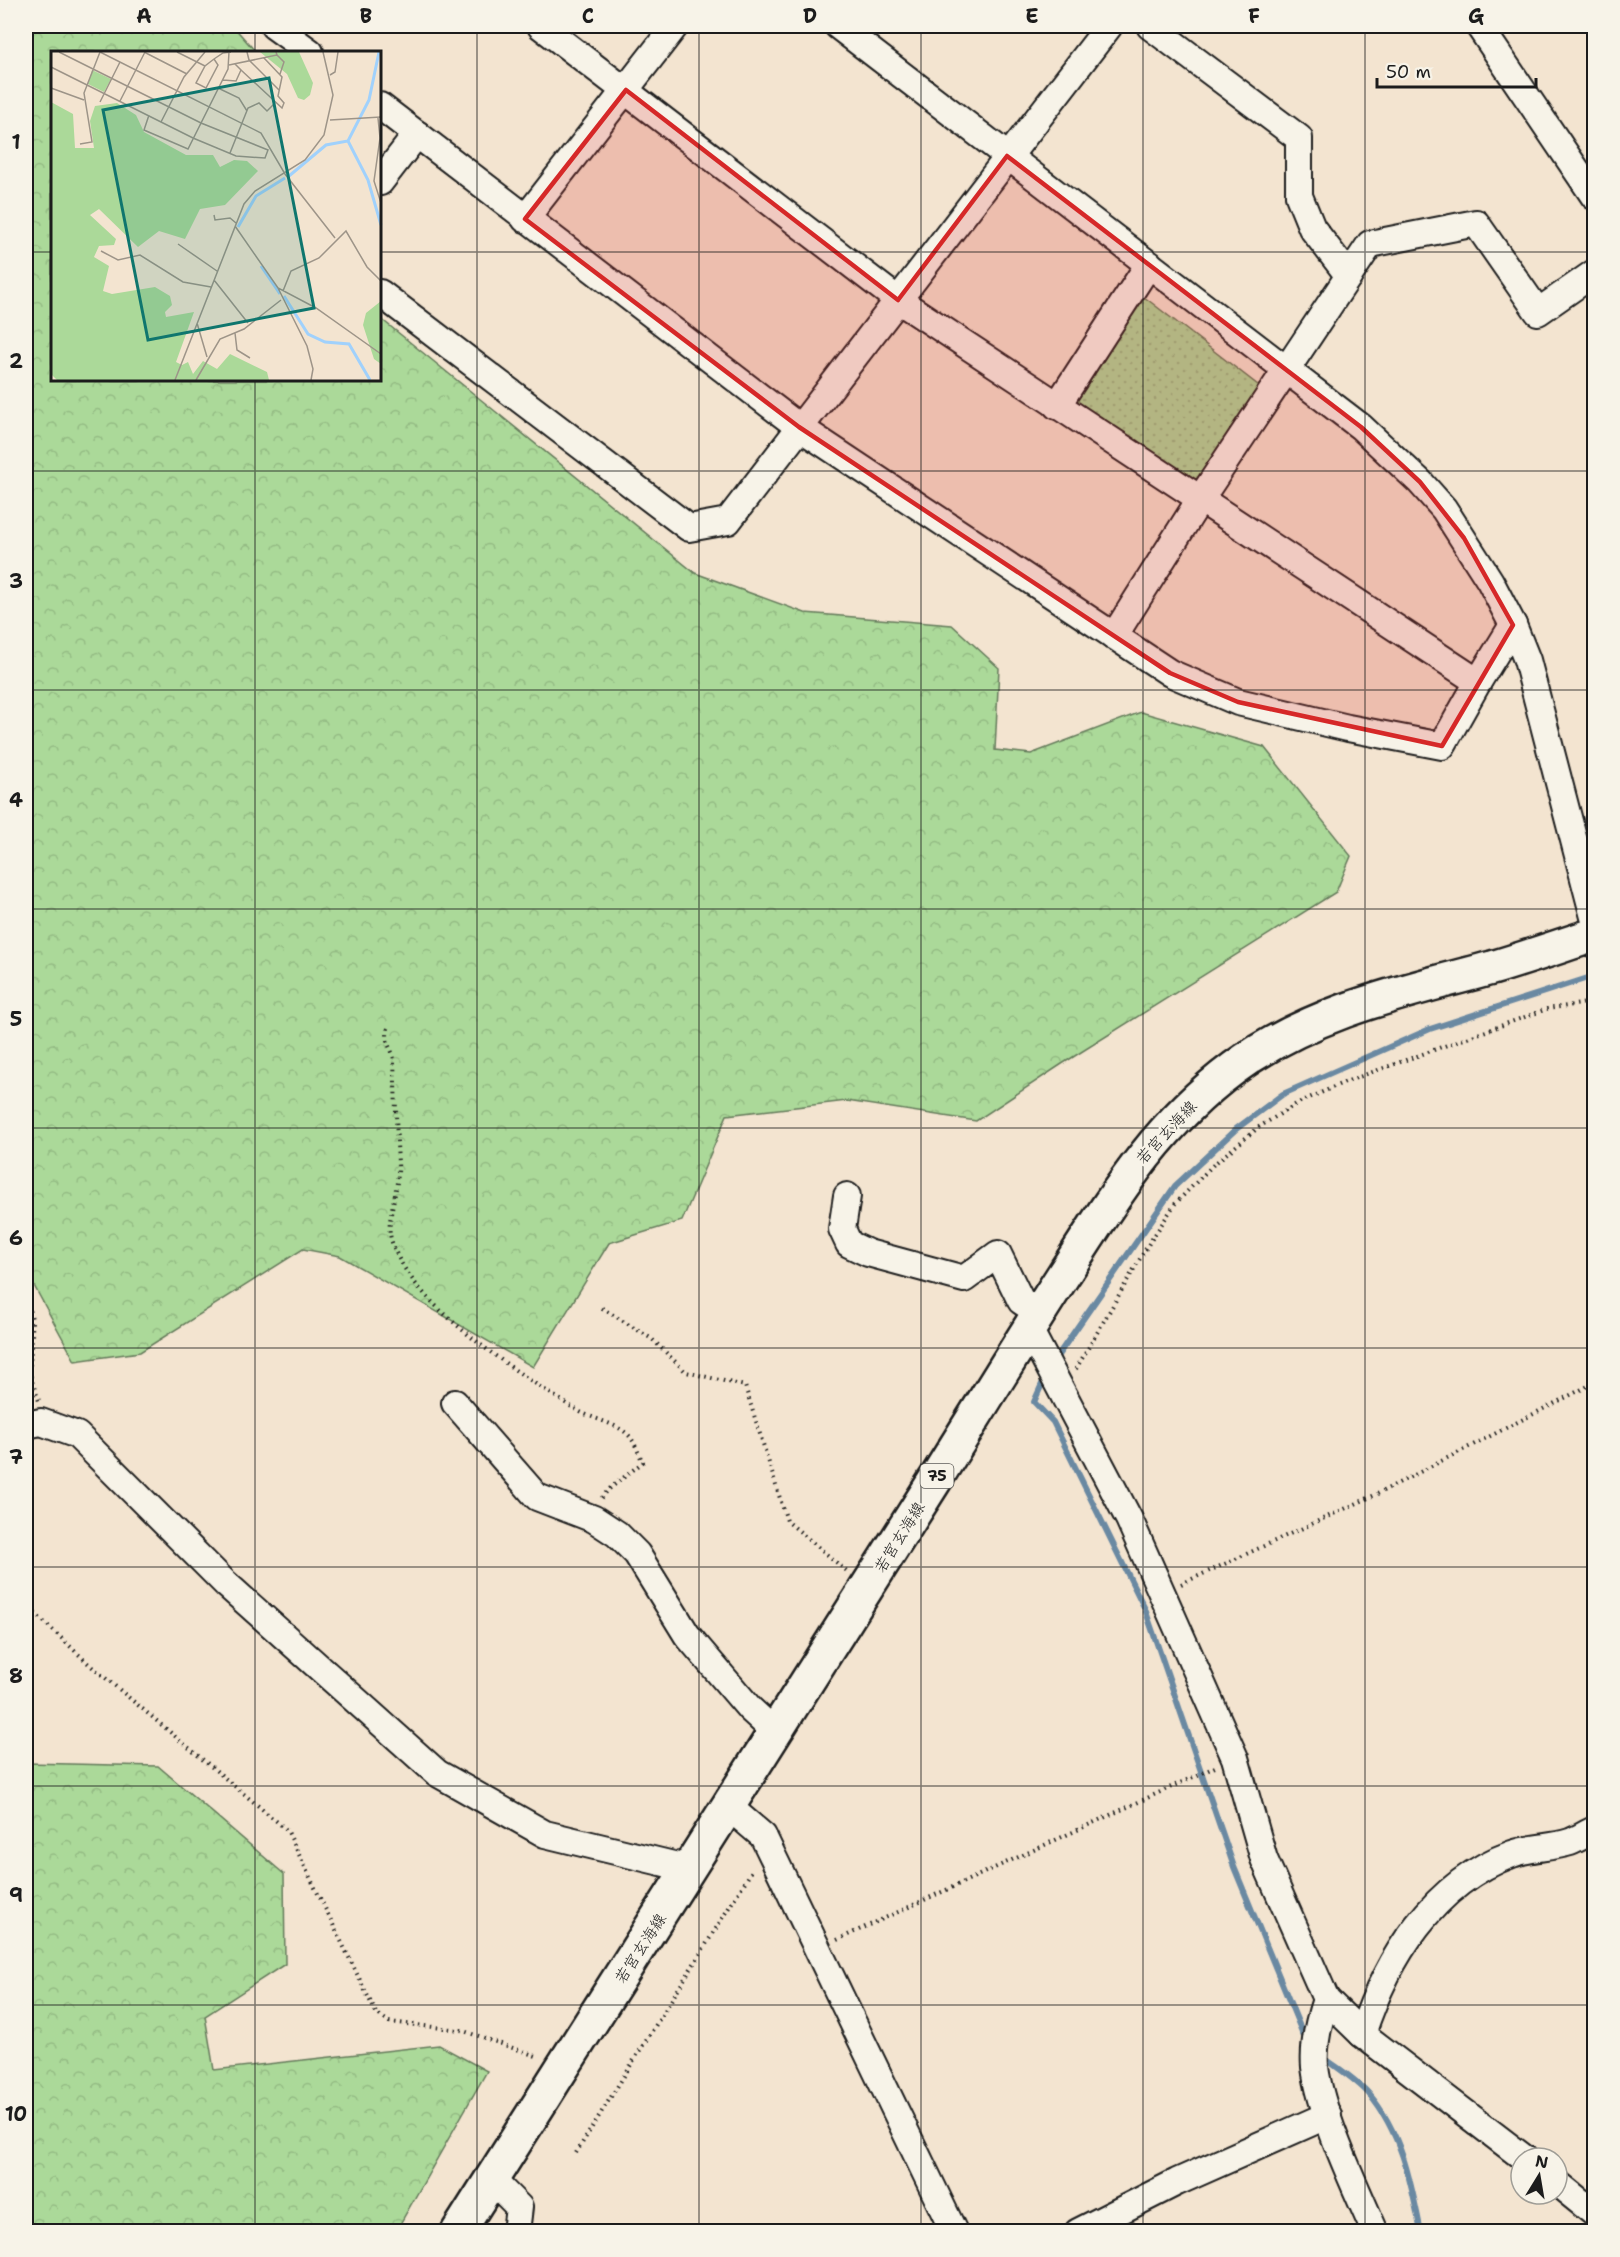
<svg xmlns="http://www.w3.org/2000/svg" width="1620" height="2257" font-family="'Shantell Sans','Klee One',sans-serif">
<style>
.grass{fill:url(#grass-dots);stroke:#647a5a;stroke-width:1.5}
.forest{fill:url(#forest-crowns);stroke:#647a5a;stroke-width:1.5}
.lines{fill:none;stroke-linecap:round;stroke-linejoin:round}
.stream{stroke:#6b89a2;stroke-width:6}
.minor-casing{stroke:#1c1c1c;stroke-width:30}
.major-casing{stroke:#1c1c1c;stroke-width:38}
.path{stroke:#1c1c1c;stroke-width:4;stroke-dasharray:1.5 4.5;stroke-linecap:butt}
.minor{stroke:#f7f3e8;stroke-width:26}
.major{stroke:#f7f3e8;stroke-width:33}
.marked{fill:#d62828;fill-opacity:0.2;stroke:#d62828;stroke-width:4.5;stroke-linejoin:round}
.grid{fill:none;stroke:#1c1c1c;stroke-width:1.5;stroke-opacity:0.55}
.labels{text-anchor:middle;stroke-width:4.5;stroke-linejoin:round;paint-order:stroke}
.shield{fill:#f7f3e8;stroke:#5e5c59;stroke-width:1.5}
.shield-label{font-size:15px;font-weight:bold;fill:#1c1c1c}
.street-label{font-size:16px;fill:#1c1c1c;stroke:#f7f3e8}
.inset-river{fill:none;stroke:#a0d1fc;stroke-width:3}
.inset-road{fill:none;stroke:#9d9488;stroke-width:1.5}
.view{fill:#0f766e;fill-opacity:0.15;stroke:#0f766e;stroke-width:3}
.inset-edge{fill:none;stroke:#1c1c1c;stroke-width:3}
.neatline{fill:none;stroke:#1c1c1c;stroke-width:2}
.grid-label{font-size:20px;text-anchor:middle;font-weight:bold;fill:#1c1c1c}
</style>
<defs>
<pattern id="grass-dots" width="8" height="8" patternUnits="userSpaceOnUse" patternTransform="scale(1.5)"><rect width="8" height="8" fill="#abd999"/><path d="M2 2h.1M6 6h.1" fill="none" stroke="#93ba83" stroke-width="1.8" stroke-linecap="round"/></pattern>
<pattern id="forest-crowns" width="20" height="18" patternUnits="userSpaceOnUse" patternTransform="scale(1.5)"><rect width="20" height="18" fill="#abd999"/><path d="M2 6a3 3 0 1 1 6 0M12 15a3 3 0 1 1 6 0" fill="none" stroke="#93ba83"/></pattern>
</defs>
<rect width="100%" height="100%" fill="#f3e4d0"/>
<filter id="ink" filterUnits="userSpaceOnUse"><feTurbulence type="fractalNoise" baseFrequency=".0167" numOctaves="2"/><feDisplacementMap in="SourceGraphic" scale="12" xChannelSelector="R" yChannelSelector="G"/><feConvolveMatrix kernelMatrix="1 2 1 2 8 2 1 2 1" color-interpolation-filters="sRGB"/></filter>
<g filter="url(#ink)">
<path class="grass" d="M1139 293 1263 389 1201 483H1191L1073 404V393Z"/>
<g class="forest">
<path d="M26 26H233L256 52H52V380H380V318L695 573 805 613 952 625 999 668 995 750 1031 754 1141 712 1264 747 1351 856 1336 892 1062 1064 976 1121 847 1101 727 1115 682 1221 609 1243 533 1367 340 1256 303 1249 140 1352 75 1361 26 1271Z"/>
<path d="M26 1763 158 1766 284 1874 285 1964 205 2016 214 2070 439 2045 487 2071 396 2231H26Z"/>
</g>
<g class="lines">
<g class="stream">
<path d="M1054 1361 1175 1186 1236 1129 1283 1094 1430 1029 1594 976"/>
<path d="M1046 1375 1034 1402 1053 1422 1145 1609 1234 1867 1307 2044"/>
<path d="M1322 2056C1337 2068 1356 2079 1369 2094 1402 2133 1411 2183 1421 2232"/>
</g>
<g class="minor-casing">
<g id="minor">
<path d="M274 26 310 52"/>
<path d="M838 26 1361 427 1420 482 1444 509 1490 581 1513 625 1527 660 1594 917"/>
<path d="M1150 26 1299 138V196L1312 228 1349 276"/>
<path d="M1479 26 1594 196"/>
<path d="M380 106 799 427 1170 673 1238 702 1348 728 1442 746 1478 682 898 300 541 26"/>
<path d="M380 182 417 134"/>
<path d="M525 219 675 26"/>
<path d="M380 293 689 528 728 521 1109 26"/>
<path d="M1057 406 1149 264"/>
<path d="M1114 636 1199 501 1370 244 1476 223 1538 312 1594 273"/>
<path d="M1478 682 1513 625"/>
<path d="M847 1196 842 1229 849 1244 868 1253 964 1279 998 1254 1021 1301 1039 1313"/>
<path d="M1029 1329 1129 1519 1235 1758 1264 1859 1326 1999 1362 2034 1524 2158"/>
<path d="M455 1403 537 1497 594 1519 617 1534 637 1554 687 1635 750 1709 776 1733"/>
<path d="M26 1425 41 1422 77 1435 226 1584 437 1773 545 1834 690 1869"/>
<path d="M729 1807 763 1836 954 2232"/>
<path d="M1326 1999C1319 2020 1313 2044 1315 2067 1321 2115 1355 2186 1375 2232"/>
<path d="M1362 2034C1387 1958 1433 1883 1512 1854 1531 1847 1551 1848 1570 1842 1578 1839 1587 1833 1594 1830"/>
<path d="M492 2180 519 2207 516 2232"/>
<path d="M1557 2183 1594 2213"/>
<path d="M1078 2232 1177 2182 1328 2115"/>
</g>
</g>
<g class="major-casing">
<path id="major" d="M458 2232C619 1982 777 1731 935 1480 978 1411 1020 1342 1064 1274 1115 1195 1156 1126 1234 1068 1310 1012 1402 992 1492 968 1526 958 1560 946 1594 935"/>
</g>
<g class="path">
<path d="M388 1028C384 1048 394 1047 394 1063 396 1096 396 1129 398 1163 400 1185 387 1218 390 1234 401 1299 522 1376 575 1409 590 1419 620 1423 631 1438 636 1445 639 1455 643 1462L608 1490 601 1499"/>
<path d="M26 1299C37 1321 30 1345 30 1369 30 1379 36 1391 39 1401"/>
<path d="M602 1308 652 1339 686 1372 745 1386 787 1521 848 1572"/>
<path d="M1076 1369 1148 1245 1175 1204 1214 1164 1259 1127 1298 1103 1345 1082 1547 1009 1594 1002"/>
<path d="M1181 1584 1377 1494 1594 1383"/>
<path d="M26 1605 90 1665 287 1830 376 2013 389 2022 461 2030 539 2057"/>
<path d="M837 1940 1215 1767"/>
<path d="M576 2153 753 1869"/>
</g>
<use href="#minor" class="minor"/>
<use href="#major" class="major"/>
</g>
</g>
<path class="marked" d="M626 90 898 300 1007 156 1361 427 1420 482 1464 538 1513 625 1442 746 1238 702 1170 673 799 427 525 219Z"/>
<path class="grid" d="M255 26V52M477 26V2232M699 26V2232M921 26V2232M1143 26V2232M1365 26V2232M26 252H52M380 252H1594M255 380V2232M26 471H1594M26 690H1594M26 909H1594M26 1128H1594M26 1348H1594M26 1567H1594M26 1786H1594M26 2005H1594"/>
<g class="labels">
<rect class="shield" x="920.5" y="1464" width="33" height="24" rx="4.5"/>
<g class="shield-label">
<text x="937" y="1481">75</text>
</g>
<g class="street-label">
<text transform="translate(1166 1132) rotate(-47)" y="6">若宮玄海線</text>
<text transform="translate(899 1537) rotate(-58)" y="6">若宮玄海線</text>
<text transform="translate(640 1948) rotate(-57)" y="6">若宮玄海線</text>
</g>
</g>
<g transform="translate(51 51)">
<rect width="330" height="330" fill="#f3e4d0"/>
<path d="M41 19 60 28 53 41 37 33Z" fill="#abd999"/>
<path d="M209 1H248L262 32 259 44 253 49 247 47 236 23ZM0 51 22 63 24 97H43L39 70 44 55 66 52 85 64 93 81 135 104H162L169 116 183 109 196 110 207 120 174 154 149 158 134 188 108 180 87 196 48 158 39 164 65 188 63 194 48 195 43 206 58 215 52 240 61 243 104 236 119 245 121 254 114 261 115 266 143 261 125 311 131 314 137 311 142 323 152 310 166 318 179 303 216 321 218 329H6L0 323ZM330 250V313L323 308 312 274 315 262Z" fill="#abd999"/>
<path class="inset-river" d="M297 90 317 129 330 174M238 125 275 94 297 90 318 49 328 1M187 176 205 145 234 127M210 215 229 243M233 245 257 283 274 291 298 293 319 329"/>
<path class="inset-road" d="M49 1 210 82 234 123 284 187M93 1 136 23M126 1 154 15M196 1 198 9 228 39M226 4 233 11 229 23M163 8 167 14 155 37 145 32 154 15 163 8 172 2 180 1M178 14 226 4 225 1M0 16 142 87 185 105 214 107 217 99 150 72 8 1M190 19 231 57 233 52 227 45 231 26 213 7M279 24 284 21 287 1M172 29 185 30 190 19 184 13M0 37 33 49M167 37 188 47 196 60M69 50 94 1M49 51 69 11M98 64 93 79 137 98 177 18 178 1M327 67 329 87 323 130 330 152M279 69 330 66M110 71 133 26 154 1M29 93 41 91 33 42 49 1M179 102 197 57 208 52 216 60 224 52M163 164 164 169 179 167 185 172M184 175 227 237 265 257 330 303M127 193 166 220M50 200 67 209 89 204 132 231 160 236M163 229 197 272M227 237 256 295 262 318 260 329M232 240 240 220 268 207 295 180 316 216 330 230M146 272 156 306M184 282 186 299 199 307M124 329 193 153 204 140 254 109 273 84 282 44 272 1M145 329 169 288 193 278 230 249"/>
<path class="view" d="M218 27 263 257 97 289 52 59Z"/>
<rect width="330" height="330" class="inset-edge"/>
</g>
<rect width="1620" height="2257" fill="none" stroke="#f7f3e8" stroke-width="66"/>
<g transform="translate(1539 2176) rotate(11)"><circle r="28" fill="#f7f3e8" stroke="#9f9d96" stroke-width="1.5"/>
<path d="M0-4.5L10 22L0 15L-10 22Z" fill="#1c1c1c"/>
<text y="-9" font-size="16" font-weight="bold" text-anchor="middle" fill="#1c1c1c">N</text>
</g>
<path d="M1377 78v9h159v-9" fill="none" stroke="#1c1c1c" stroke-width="3"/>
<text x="1386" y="78" font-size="18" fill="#1c1c1c" stroke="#f7f3e8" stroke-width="4.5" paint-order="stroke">50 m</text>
<rect x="33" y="33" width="1554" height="2191" class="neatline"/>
<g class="grid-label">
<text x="144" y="23">A</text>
<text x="366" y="23">B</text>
<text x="588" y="23">C</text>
<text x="810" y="23">D</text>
<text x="1032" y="23">E</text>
<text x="1254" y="23">F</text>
<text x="1476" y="23">G</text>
<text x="16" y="149">1</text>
<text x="16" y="368">2</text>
<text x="16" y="588">3</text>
<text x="16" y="807">4</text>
<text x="16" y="1026">5</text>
<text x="16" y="1245">6</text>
<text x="16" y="1464">7</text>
<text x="16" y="1683">8</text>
<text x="16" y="1902">9</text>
<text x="16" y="2121">10</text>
</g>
</svg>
